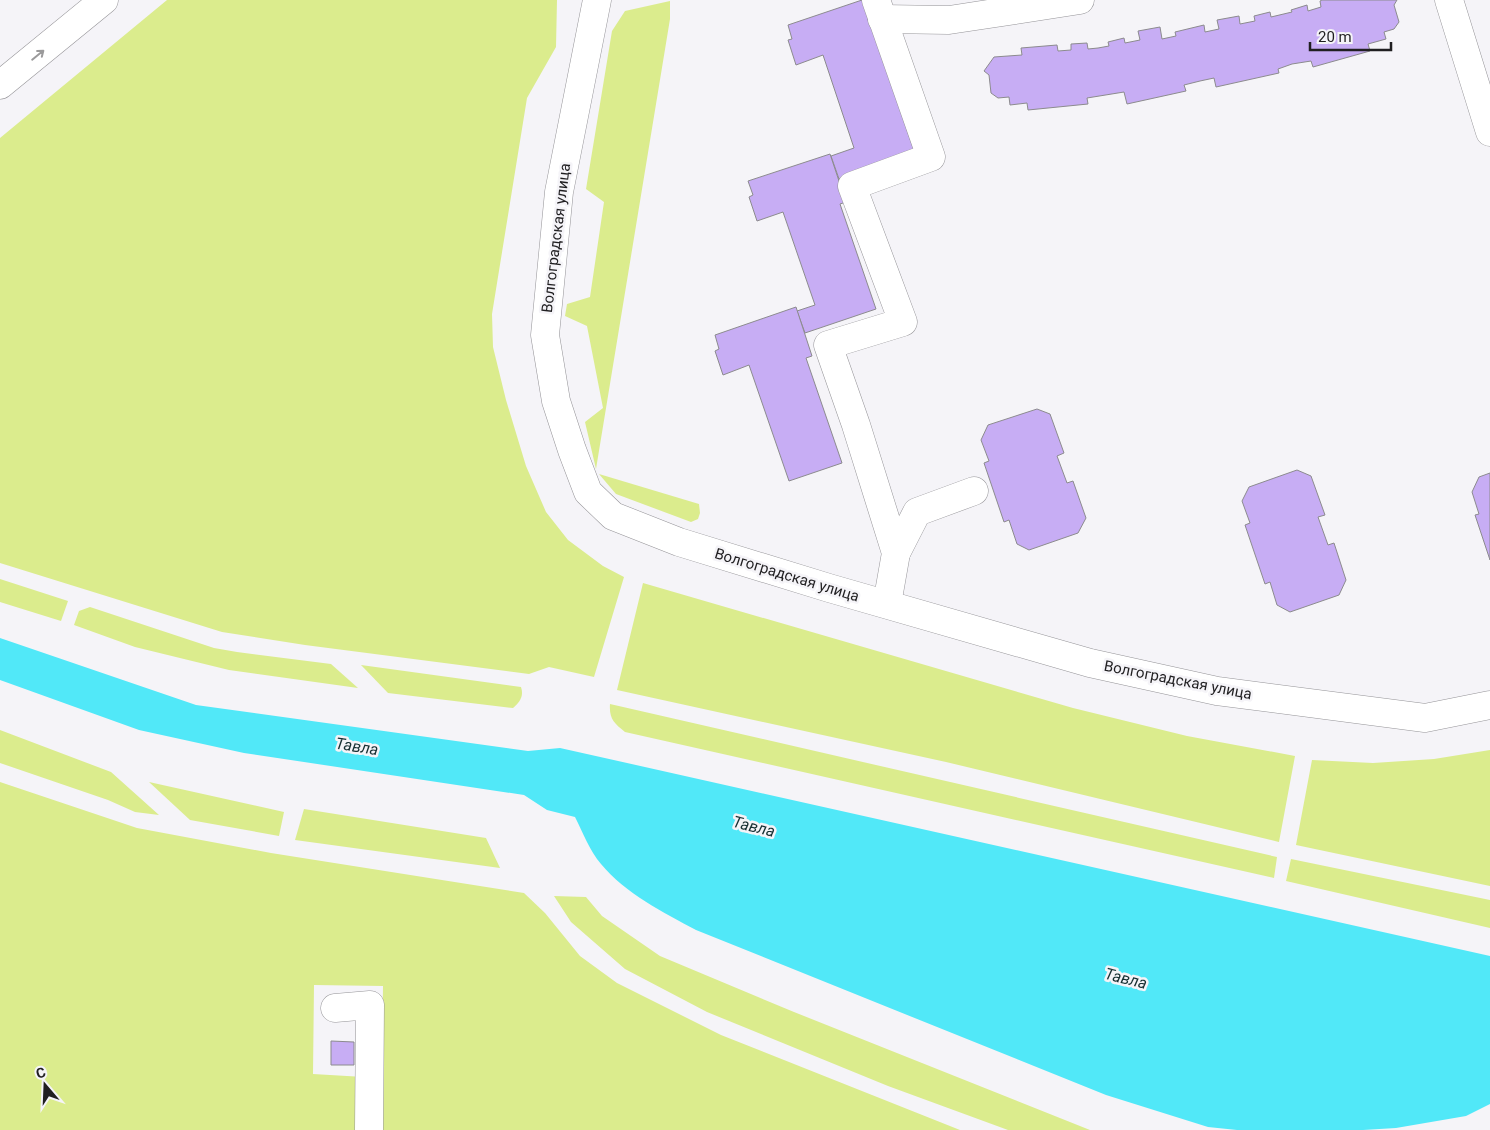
<svg xmlns="http://www.w3.org/2000/svg" width="1490" height="1130" font-family="Roboto,sans-serif">
<style>
.green{fill:#dbec8d}
.water{fill:#51e8f8}
.building{fill:#c7adf4;stroke:#8c8b8e}
.lines{fill:none;stroke-linecap:round;stroke-linejoin:round}
.minor-casing{stroke:#959498;stroke-width:29}
.major-casing{stroke:#959498;stroke-width:29}
.minor{stroke:#fff;stroke-width:28}
.major{stroke:#fff;stroke-width:28}
.oneway{stroke:#9b9a9b}
.labels{text-anchor:middle;stroke-width:5;stroke-linejoin:round;paint-order:stroke}
.street-label{font-size:15px;fill:#201f21;stroke:#f5f4f8}
.water-label{font-size:16px;font-style:italic;fill:#173033;stroke:#f5f4f8}
</style>
<rect width="100%" height="100%" fill="#f5f4f8"/>
<g class="green">
<path d="M167 0H557L556 47 527 98 492 314 493 347 506 400 526 466 546 512 568 540 603 566 624 577 594 677 549 667 529 674 305 645 222 632 0 563V138Z"/>
<path d="M670 1V19L596 469 585 422 603 408 587 326 565 316 567 304 590 297 604 202 586 189 612 31 625 11Z"/>
<path d="M599 474 699 504 700 513 698 519 691 522 616 494Z"/>
<path d="M0 579 68 601 61 621 0 602Z"/>
<path d="M643 583 1073 708 1187 736 1295 756 1279 842 946 762 617 690Z"/>
<path d="M90 607 214 648 237 652 331 664 358 688 229 670 135 647 74 625 79 611Z"/>
<path d="M361 665 521 687C524 696 520 702 513 708L388 693Z"/>
<path d="M610 704 1277 857 1274 878 625 732C614 723 609 719 610 704Z"/>
<path d="M0 730 111 772 159 815 135 812 108 800 0 763Z"/>
<path d="M1490 750V886L1296 845 1312 760 1373 763 1434 759Z"/>
<path d="M0 782 137 828 271 853 524 893 545 913 580 956 617 983 721 1035 960 1130H381L383 986 314 985 313 1074 364 1077 363 1130H0Z"/>
<path d="M149 782 284 812 279 836 190 820Z"/>
<path d="M304 809 486 838 500 868 295 840Z"/>
<path d="M1291 859 1490 900V928L1286 881Z"/>
<path d="M554 896 586 897 602 916 660 956 794 1012 1090 1130H1008L888 1086 707 1012 625 969 571 922Z"/>
</g>
<path class="water" d="M0 638 196 705 528 751 560 748 1490 956V1104L1466 1116 1396 1128 1363 1130H1237L1208 1127 1106 1095 696 930C664 913 625 893 601 864 590 851 583 833 575 817L547 810 524 795 244 753 139 730 0 680Z"/>
<g class="building">
<path d="M862 0H870L879 48 915 153 839 179 831 156 854 148 823 55 796 65 788 40 792 39 788 25Z"/>
<path d="M1322 0H1397L1394 5 1399 22 1394 29 1384 32 1386 39 1368 44 1370 51 1313 67 1311 61 1292 64 1278 69 1279 73 1216 87 1214 78 1200 81 1184 85 1186 91 1127 104 1124 92 1087 98 1088 104 1028 110 1027 103 1010 105 1009 97 998 98 991 93 989 75 984 71 994 57 1022 55 1021 48 1057 45 1058 51 1071 50V44L1087 43 1088 49 1098 48 1109 46 1108 42 1124 38 1125 43 1140 40 1138 31 1160 27 1162 39 1176 36 1175 32 1204 25 1205 32 1219 29 1217 20 1239 16 1240 24 1255 21 1254 16 1270 12 1271 17 1292 12 1291 10 1307 5 1308 11 1321 7 1320 1Z"/>
<path d="M830 154 846 202 840 204 876 309 805 333 797 311 815 305 783 212 757 221 749 197 753 195 748 181Z"/>
<path d="M796 307 812 356 806 358 842 463 789 481 749 365 723 375 715 351 719 349 715 335Z"/>
<path d="M1037 409 1050 414 1064 453 1057 456 1067 483 1073 481 1086 518 1078 533 1029 550 1017 544 1009 520 1004 522 984 463 989 461 981 440 988 425Z"/>
<path d="M1297 470 1311 476 1325 515 1318 517 1328 545 1334 543 1346 580 1339 595 1290 612 1277 605 1270 582 1265 584 1245 525 1250 523 1242 501 1249 487Z"/>
<path d="M1490 473V560L1475 515 1479 514 1472 492 1479 477Z"/>
<path d="M331 1041 354 1042V1065H331Z"/>
</g>
<g class="lines">
<g class="minor-casing">
<g id="minor">
<path d="M597 0 559 192 545 335 556 401 572 450 588 492 613 516 679 542 829 588 1090 663 1217 691 1425 718 1490 705"/>
<path d="M876 0 931 157 852 186 903 322 828 345 856 425 896 553 887 604"/>
<path d="M1449 0 1490 132"/>
<path d="M882 19 949 20 1080 0"/>
<path d="M896 553 917 512 974 491"/>
<path d="M335 1008 370 1005 369 1130"/>
</g>
</g>
<g class="major-casing">
<path id="major" d="M0 85 104 0"/>
</g>
<use href="#minor" class="minor"/>
<use href="#major" class="major"/>
</g>
<defs><path id="oneway-shaft" d="M-6 0H5M1.5-3L5.5 0L1.5 3" fill="none" stroke-width="1.6" stroke-linecap="round" stroke-linejoin="round" transform="scale(1.25)"/></defs>
<use class="oneway" href="#oneway-shaft" transform="translate(38 55) rotate(-39)"/>
<g class="labels">
<g class="street-label">
<text transform="translate(556 238) rotate(-83)" y="5">Волгоградская улица</text>
<text transform="translate(787 575) rotate(17)" y="5">Волгоградская улица</text>
<text transform="translate(1178 680) rotate(11)" y="5">Волгоградская улица</text>
</g>
<g class="water-label">
<text transform="translate(357 746) rotate(9)" y="6">Тавла</text>
<text transform="translate(754 826) rotate(14)" y="6">Тавла</text>
<text transform="translate(1126 978) rotate(14)" y="6">Тавла</text>
</g>
</g>
<g transform="translate(45 1085) rotate(341)" stroke="#f5f4f8" stroke-width="4" paint-order="stroke">
<path d="M0-4L9 19L0 12L-9 19Z" fill="#201f21"/>
<text y="-8" font-size="14" font-weight="bold" text-anchor="middle" fill="#201f21">С</text>
</g>
<path d="M1310 42v8h81v-8" fill="none" stroke="#201f21" stroke-width="2.5"/>
<text x="1318" y="42" font-size="15" fill="#201f21" stroke="#f5f4f8" stroke-width="4" paint-order="stroke">20 m</text>
</svg>
